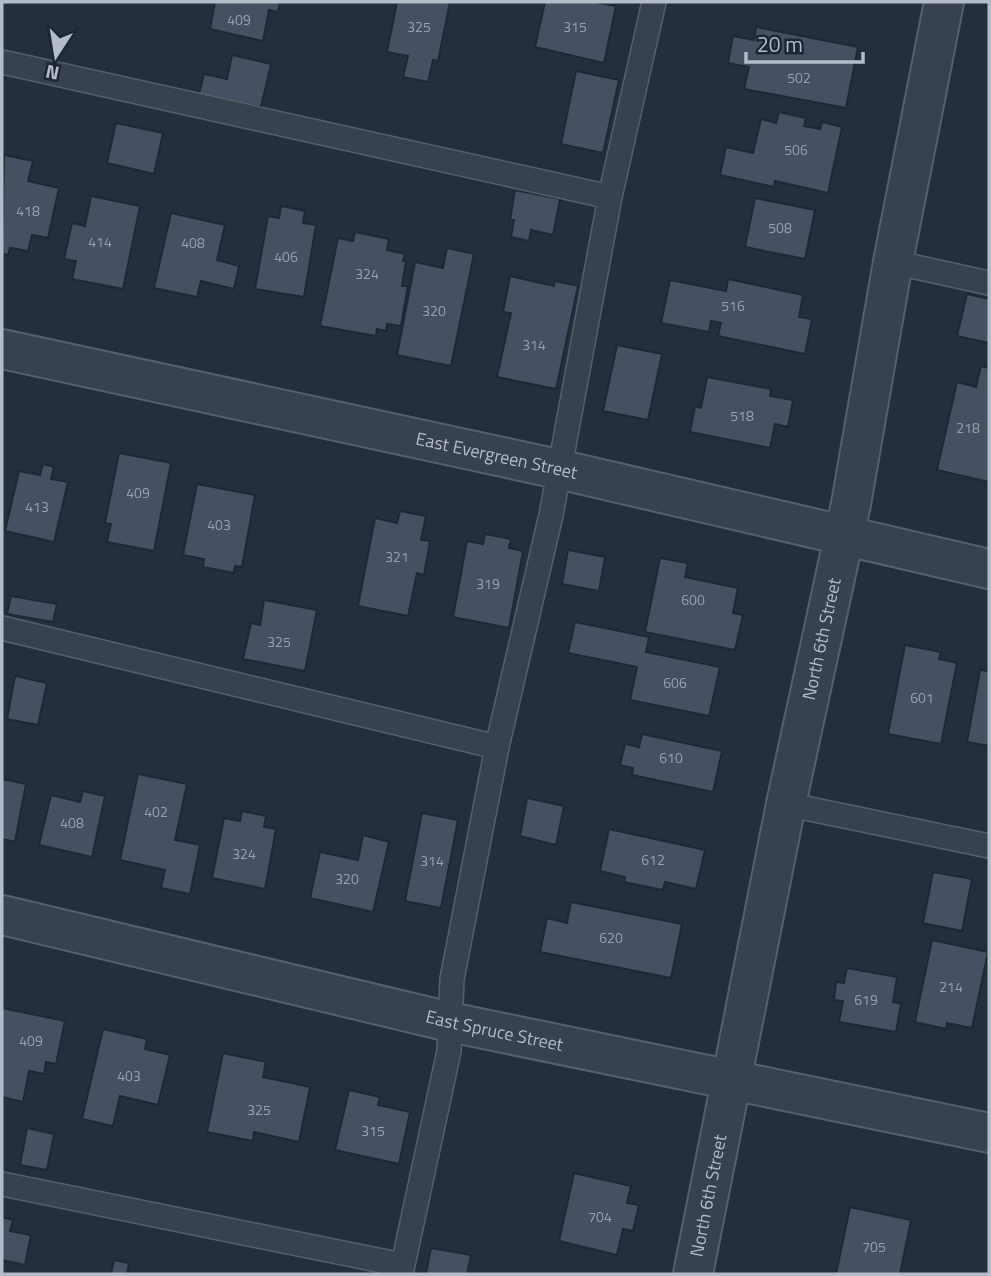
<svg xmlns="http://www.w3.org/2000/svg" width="991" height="1276" font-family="'Titillium Web',sans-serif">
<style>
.building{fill:#455162;stroke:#1f2835;stroke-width:2}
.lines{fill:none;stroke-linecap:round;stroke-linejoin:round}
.service-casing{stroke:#565f6c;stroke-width:26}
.minor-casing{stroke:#565f6c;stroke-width:42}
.service{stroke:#38414e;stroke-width:23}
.minor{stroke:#38414e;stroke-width:38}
.labels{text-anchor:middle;stroke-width:5;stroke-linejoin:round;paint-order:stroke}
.number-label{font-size:14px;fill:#98a1af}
.street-label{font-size:18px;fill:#b4bcc9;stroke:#1d2633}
</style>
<rect width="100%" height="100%" fill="#242f3e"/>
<g class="building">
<path d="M215 2H280L278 12 269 10 263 41 210 29Z"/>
<path d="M397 2H450L438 61 433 60 428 82 403 77 408 56 387 52Z"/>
<path d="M545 2H595L616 6 604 63 535 47Z"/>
<path d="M756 27 858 47 846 108 744 89 749 67 728 63 733 36 754 40Z"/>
<path d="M232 55 271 64 261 107 199 94 204 74 227 79Z"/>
<path d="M576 71 619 80 603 153 561 144Z"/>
<path d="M779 112 806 118 804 126 820 129 822 122 842 127 828 193 775 181 774 187 720 175 726 147 753 153 761 119 776 123Z"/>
<path d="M116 123 163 133 154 174 107 163Z"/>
<path d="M4 155 33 161 28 181 59 188 48 238 32 235 28 251 10 248 8 255 2 254Z"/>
<path d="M515 190 560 199 553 235 531 230 529 241 511 237 514 220H510Z"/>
<path d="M91 196 140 206 123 289 72 279 76 261 64 259 72 223 85 226Z"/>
<path d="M755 198 815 210 805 259 745 247Z"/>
<path d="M281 206 305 211 303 223 316 225 304 297 255 289 268 216 279 218Z"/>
<path d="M171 213 225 225 217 260 239 266 234 289 201 281 197 297 154 288Z"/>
<path d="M355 232 389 239 387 250 405 254 403 261H406L402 286H408L401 326 387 324 386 331 377 329 376 336 320 326 338 238 353 241Z"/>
<path d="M447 248 474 254 451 366 397 355 415 262 443 268Z"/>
<path d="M510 276 554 286 555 281 578 286 556 389 497 377 511 313 503 312Z"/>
<path d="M728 279 803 295 799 317 812 319 805 354 718 336 721 323 711 321 709 332 661 323 670 280 726 291Z"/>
<path d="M967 294 989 299V343L957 336Z"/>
<path d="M617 345 662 354 648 420 603 411Z"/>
<path d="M981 366 989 368V482L937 470 957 382 976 387Z"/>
<path d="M707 377 771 389 770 396 793 400 788 427 775 424 770 448 690 432 695 406 701 408Z"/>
<path d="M119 453 171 463 154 551 107 542 111 524 105 523Z"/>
<path d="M43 464 54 467 51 479 68 482 54 542 5 531 19 471 40 475Z"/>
<path d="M197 484 255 495 242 567 235 566 234 573 203 567 204 559 183 555Z"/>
<path d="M400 511 426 516 421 540 430 541 424 575 417 573 408 616 358 606 375 518 397 523Z"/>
<path d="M485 534 511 539 509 548 523 551 509 628 453 617 467 541 483 544Z"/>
<path d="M568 550 605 557 599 591 562 584Z"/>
<path d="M660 558 688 563 685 577 738 588 733 613 743 615 735 650 645 632Z"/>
<path d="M11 596 57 604 53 622 7 614Z"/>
<path d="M264 600 317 610 305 671 243 659 251 623 260 625Z"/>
<path d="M575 622 649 637 646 652 720 667 709 716 630 700 637 667 568 653Z"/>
<path d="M905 645 941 652 939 659 957 663 941 744 888 734Z"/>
<path d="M980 670 989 671V746L967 742Z"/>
<path d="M15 676 47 683 38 725 7 719Z"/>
<path d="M642 734 722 751 713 792 632 775 633 768 620 765 625 744 639 747Z"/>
<path d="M138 774 187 784 175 840 200 845 190 894 161 888 165 870 120 860Z"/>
<path d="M2 779 26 784 15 842 2 839Z"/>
<path d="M83 791 105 796 92 857 39 845 51 795 80 802Z"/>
<path d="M527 798 564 806 556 845 520 836Z"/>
<path d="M242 811 266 816 264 827 276 829 265 889 212 878 224 818 240 821Z"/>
<path d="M422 813 458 820 441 908 405 901Z"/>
<path d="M609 829 705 850 696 889 665 882 663 890 624 882 625 877 600 871Z"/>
<path d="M363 835 389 842 373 912 310 898 320 852 358 860Z"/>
<path d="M933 872 972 879 962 931 923 923Z"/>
<path d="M571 902 682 924 671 978 540 952 547 918 567 923Z"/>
<path d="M932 940 988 952 972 1028 947 1023 946 1029 915 1022Z"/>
<path d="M847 968 897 977 893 1002 901 1004 896 1032 839 1022 843 1001 834 1000 836 982 844 983Z"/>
<path d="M2 1008 65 1021 56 1064 46 1062 44 1074 29 1071 23 1102 2 1097Z"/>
<path d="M103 1029 147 1039 145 1049 170 1055 158 1105 120 1096 113 1126 82 1119Z"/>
<path d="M223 1053 266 1062 263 1077 310 1087 299 1142 254 1132 253 1141 207 1132Z"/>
<path d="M349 1090 380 1097 378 1105 410 1112 399 1164 335 1150Z"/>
<path d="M27 1128 54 1134 47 1170 20 1165Z"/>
<path d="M574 1173 631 1186 627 1203 639 1205 633 1231 623 1229 617 1255 559 1241Z"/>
<path d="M850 1207 911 1220 900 1274H836Z"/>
<path d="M2 1217 13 1220 10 1231 31 1235 25 1265 2 1260Z"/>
<path d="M431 1248 471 1255 467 1274H426Z"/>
<path d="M114 1260 129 1263 127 1274H111Z"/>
</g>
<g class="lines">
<g class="service-casing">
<g id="service">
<path d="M2 62 610 197"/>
<path d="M893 262 989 283"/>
<path d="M2 628 497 747"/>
<path d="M786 804 989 846"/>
<path d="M2 1184 402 1265"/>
<path d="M401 1274 449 1051 452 979 497 747 551 515 610 197 654 2"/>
</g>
</g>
<g class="minor-casing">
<g id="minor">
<path id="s1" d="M2 349 558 469 989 569"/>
<path id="s2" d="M2 915 450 1022 989 1133"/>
<path id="s3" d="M693 1274 786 804 851 504 893 262 944 2"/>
</g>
</g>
<use href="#service" class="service"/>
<use href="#minor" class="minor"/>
</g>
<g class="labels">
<g class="number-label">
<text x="239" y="25">409</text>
<text x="419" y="32">325</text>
<text x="575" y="32">315</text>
<text x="799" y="83">502</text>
<text x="796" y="155">506</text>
<text x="28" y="216">418</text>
<text x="780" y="233">508</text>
<text x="100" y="247">414</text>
<text x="193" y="248">408</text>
<text x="286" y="262">406</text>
<text x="367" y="279">324</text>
<text x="733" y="311">516</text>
<text x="434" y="316">320</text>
<text x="534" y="350">314</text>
<text x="742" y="421">518</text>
<text x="968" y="433">218</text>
<text x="138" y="498">409</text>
<text x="37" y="512">413</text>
<text x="219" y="530">403</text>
<text x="397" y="562">321</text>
<text x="488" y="589">319</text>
<text x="693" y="605">600</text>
<text x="279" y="647">325</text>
<text x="675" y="688">606</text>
<text x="922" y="703">601</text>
<text x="671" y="763">610</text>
<text x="156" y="817">402</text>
<text x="72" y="828">408</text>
<text x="244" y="859">324</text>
<text x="653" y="865">612</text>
<text x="432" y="866">314</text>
<text x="347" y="884">320</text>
<text x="611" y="943">620</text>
<text x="951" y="992">214</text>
<text x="866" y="1005">619</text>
<text x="31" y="1046">409</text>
<text x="129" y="1081">403</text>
<text x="259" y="1115">325</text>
<text x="373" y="1136">315</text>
<text x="600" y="1222">704</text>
<text x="874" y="1252">705</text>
</g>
<g class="street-label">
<text dy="6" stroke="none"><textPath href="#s1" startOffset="506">East Evergreen Street</textPath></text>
<text dy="6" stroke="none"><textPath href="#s3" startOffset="648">North 6th Street</textPath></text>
<text dy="6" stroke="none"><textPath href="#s2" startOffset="506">East Spruce Street</textPath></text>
<text dy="6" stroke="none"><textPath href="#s3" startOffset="80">North 6th Street</textPath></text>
</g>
</g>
<rect width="991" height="1276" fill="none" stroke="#b4bcc9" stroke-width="7"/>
<g transform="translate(56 56) rotate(192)" stroke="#1d2633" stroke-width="5" paint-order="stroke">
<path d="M0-5L12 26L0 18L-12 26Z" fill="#b4bcc9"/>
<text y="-10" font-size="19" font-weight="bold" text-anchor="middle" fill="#b4bcc9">N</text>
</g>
<path d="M746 52v10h117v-10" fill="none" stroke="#b4bcc9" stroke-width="3.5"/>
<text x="757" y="52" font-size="21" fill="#b4bcc9" stroke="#1d2633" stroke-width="5" paint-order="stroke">20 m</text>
</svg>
